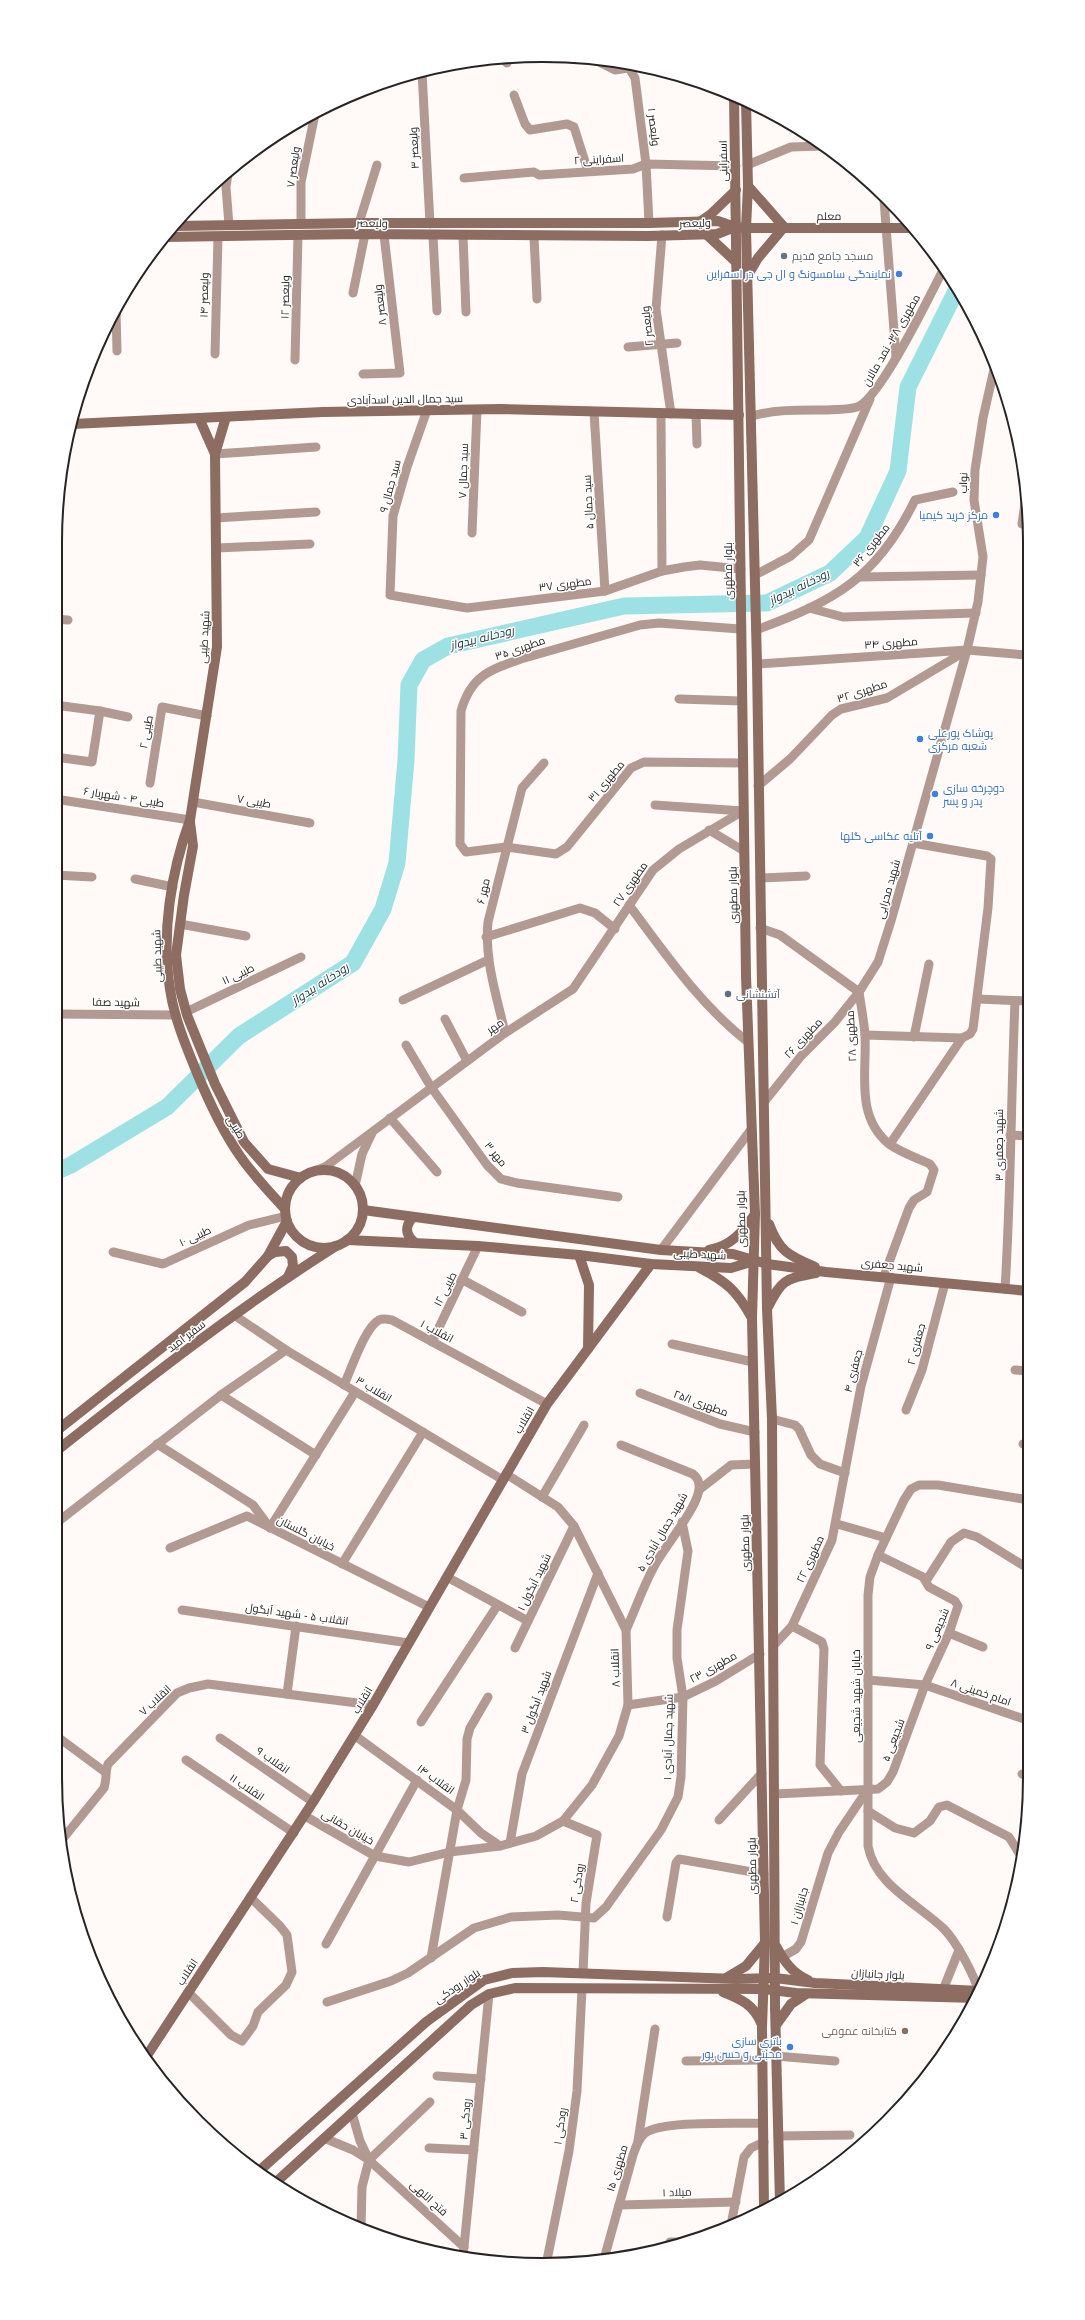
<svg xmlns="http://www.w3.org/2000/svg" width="1085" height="2320" font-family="Arial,Cairo,sans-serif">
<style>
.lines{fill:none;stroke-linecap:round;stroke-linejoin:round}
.river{stroke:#9ee1e5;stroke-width:17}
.street{stroke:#b29a93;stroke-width:9}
.secondary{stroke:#8d6c61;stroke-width:10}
.worship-dot{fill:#6b7280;stroke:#fff;stroke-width:1.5}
.shop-dot{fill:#3f7fe0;stroke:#fff;stroke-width:1.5}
.service-dot{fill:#5c6f8a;stroke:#fff;stroke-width:1.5}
.education-dot{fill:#8d6e63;stroke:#fff;stroke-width:1.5}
.labels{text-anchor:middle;stroke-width:3;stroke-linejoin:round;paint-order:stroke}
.street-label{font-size:11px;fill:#272423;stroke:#fff}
.worship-label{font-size:11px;fill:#5b616d;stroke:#fff;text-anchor:start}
.shop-label{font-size:11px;fill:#366cbe;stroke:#fff;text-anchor:end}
.service-label{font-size:11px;fill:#4e5e75;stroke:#fff;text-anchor:start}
.education-label{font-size:11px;fill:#785e54;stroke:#fff;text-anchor:end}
.water-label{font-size:12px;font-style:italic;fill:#123335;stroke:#fff}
.rim{fill:none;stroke:#272423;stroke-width:2}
</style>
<rect width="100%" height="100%" fill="#fffaf7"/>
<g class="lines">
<path class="river" d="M55 1172 71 1165 167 1107 239 1036 353 963 383 909 397 863 406 760 409 685 423 660 448 646 624 606 767 603 830 573 867 538 898 471 908 387 956 291"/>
<g class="street">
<path d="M503 59 507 63"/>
<path d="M600 61 601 63 615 70 629 68 635 78 646 164 649 223"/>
<path d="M422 72 430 224"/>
<path d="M514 95 525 124 530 130 567 124 574 127 588 171"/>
<path d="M747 165 791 147 823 146"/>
<path d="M228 173 226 187 229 225"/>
<path d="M464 178 534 172 539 175 633 169 646 164 736 166"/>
<path d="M884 200 896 357"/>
<path d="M359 223 377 165"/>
<path d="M301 224V182L315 114"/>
<path d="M662 235 656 309 671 414"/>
<path d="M433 236 437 311"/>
<path d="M463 236 466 312"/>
<path d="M534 237 537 299"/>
<path d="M353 293 365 234"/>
<path d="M116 311 117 351"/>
<path d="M628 347 677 343"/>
<path d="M215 354 218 237"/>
<path d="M295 360 298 235"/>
<path d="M363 374 400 373 384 235"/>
<path d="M427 410 407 467 393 516 390 595 467 608 605 591 662 571 684 567 700 565 741 569"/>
<path d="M594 412 605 591"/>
<path d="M661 413 662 571"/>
<path d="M696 414 697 444"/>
<path d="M752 416C776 409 802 410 827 410 837 409 848 410 857 407 880 399 930 295 943 270"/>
<path d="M215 454 316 447"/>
<path d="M1026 496 1022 524H1026"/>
<path d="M216 518 316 512"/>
<path d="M472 533 477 410"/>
<path d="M217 548 310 544"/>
<path d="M755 575 791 556 809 540 870 399"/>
<path d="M860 577 981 575"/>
<path d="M809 608 843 617 976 613"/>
<path d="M55 619 68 620"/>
<path d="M740 629 659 623 640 625 521 659C489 670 471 676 461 711L460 844 466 852 506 847 556 854 567 847 631 768 644 762 743 763"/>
<path d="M756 630C835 601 877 578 915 500L953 492"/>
<path d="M757 664 967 650 1026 655"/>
<path d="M679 699 741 701"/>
<path d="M55 705 100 711 128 717"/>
<path d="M55 757 92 762 100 711"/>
<path d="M150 783 162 707 207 716"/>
<path d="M758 786 790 759 832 715 841 709 887 698 966 651"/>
<path d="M55 799 190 820"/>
<path d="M193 802 310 823"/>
<path d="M655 805 743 811"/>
<path d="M709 830 744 851"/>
<path d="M55 875 92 877"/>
<path d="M760 878 806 876"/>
<path d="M135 879 173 887"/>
<path d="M629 905C665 953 700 1005 748 1042"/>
<path d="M180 924 246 936"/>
<path d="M760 928 780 935 859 992C861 1006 864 1021 865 1035 867 1073 855 1116 889 1144 900 1152 917 1158 930 1164L934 1170 927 1192 914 1200 909 1208 884 1276"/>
<path d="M486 937 580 908 595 913 615 929"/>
<path d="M978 999 1027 1001"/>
<path d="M403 1000 488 960"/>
<path d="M186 1012 301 957"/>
<path d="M55 1014 176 1015"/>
<path d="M445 1019 467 1061"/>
<path d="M505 1033C497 997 484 959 488 922L522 788 544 763"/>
<path d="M865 1035 962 1038 970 1034 973 1029 988 908 991 859 987 856 913 843"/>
<path d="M914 1037 929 964"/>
<path d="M406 1045 431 1087 487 1165 501 1179 517 1183 618 1197"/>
<path d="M765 1101 801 1056 835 1022 859 992 878 962 891 921 967 650 978 602 983 557 974 500 975 470 983 418 995 365"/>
<path d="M390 1118 437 1172"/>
<path d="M1010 1135 1028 1136"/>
<path d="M890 1144 962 1038"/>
<path d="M312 1172 325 1167 505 1033 573 989 653 870 679 849 743 811"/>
<path d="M355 1186 362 1154 372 1133"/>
<path d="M661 1250 750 1131"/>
<path d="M113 1252 163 1264 249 1225 286 1216"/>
<path d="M463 1280 522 1312"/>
<path d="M1005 1289C1011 1193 1011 1097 1015 1001"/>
<path d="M234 1315 286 1350 503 1480"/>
<path d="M432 1342 478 1246"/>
<path d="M672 1344 753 1362"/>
<path d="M1015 1370 1029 1371"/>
<path d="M344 1385C351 1370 365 1327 379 1320 383 1318 387 1319 392 1320L547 1404"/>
<path d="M640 1393 720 1424 755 1432"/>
<path d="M221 1395 316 1455"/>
<path d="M906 1410 922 1370 945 1283"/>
<path d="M772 1419 795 1425 799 1429 811 1455 820 1464 845 1473"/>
<path d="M157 1444 253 1505 270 1528 355 1392"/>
<path d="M1023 1444 1029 1445"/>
<path d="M621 1445 693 1474C698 1478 700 1483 699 1490 696 1509 667 1544 656 1563 644 1584 636 1608 626 1630"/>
<path d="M699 1490 731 1465 755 1464"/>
<path d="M542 1497 584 1425"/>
<path d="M55 1524 221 1395 286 1350"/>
<path d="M837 1524 886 1538"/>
<path d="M170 1548 247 1516 429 1607"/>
<path d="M342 1564 423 1432"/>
<path d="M447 1577 528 1621"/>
<path d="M926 1581 951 1542 964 1533 977 1537 1029 1569"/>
<path d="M182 1610 409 1643"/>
<path d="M792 1626 822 1642 824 1649 820 1765 841 1791"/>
<path d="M949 1633 983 1647"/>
<path d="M775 1644 792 1626 832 1540 861 1386 891 1277"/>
<path d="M515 1648 574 1526"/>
<path d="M868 1680 925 1685 1030 1721"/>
<path d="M287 1694 296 1626"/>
<path d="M628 1705 683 1697 716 1681 760 1654"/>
<path d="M421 1722 497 1606"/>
<path d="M55 1735 105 1772"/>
<path d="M354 1735 457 1810 481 1833 500 1846"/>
<path d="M220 1738 313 1802"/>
<path d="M186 1760 294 1833"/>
<path d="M1022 1774 1030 1777"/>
<path d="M775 1794 878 1789 887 1782 893 1772 925 1685 949 1633 958 1606 955 1601 929 1587 923 1577 878 1555"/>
<path d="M868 1811 895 1828 914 1833 930 1821 939 1807 947 1805 1009 1837 1022 1858"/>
<path d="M305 1816 375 1856 409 1862 450 1852 500 1846 536 1836 563 1821 592 1785 619 1736 628 1705 626 1630 574 1526 558 1507 506 1474"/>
<path d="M719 1820 762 1773"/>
<path d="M563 1821 597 1835 586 1903 583 1973"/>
<path d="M61 1841 104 1788C107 1779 105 1772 108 1764L177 1693 189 1688 208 1684 373 1705"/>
<path d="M510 1843 522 1774 598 1573"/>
<path d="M667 1917 676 1863 679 1859 764 1874"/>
<path d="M326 1944 417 1780"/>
<path d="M782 1957 796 1949 801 1942 828 1853 839 1832 868 1789"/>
<path d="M431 1958 457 1810 466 1780 467 1739 470 1728 488 1697"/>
<path d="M943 1990 959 1950"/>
<path d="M188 1992 231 2035 242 2041 253 2026 258 2012 286 1985 292 1972 287 1935 280 1926 250 1897"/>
<path d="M979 1993C975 1976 956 1941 944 1929 917 1903 875 1885 868 1846V1595L870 1577 878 1555 904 1500 911 1489 919 1485H938L1029 1500"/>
<path d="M327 2002 391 1981 408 1973 474 1928 511 1917 558 1915 594 1918 606 1907 661 1830 678 1797 681 1777 683 1697 677 1658V1630L688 1551 682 1522"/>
<path d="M776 2056 835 2061"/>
<path d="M686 2061 763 2060"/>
<path d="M437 2076 481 2079"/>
<path d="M906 2102 907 2098 909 2099"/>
<path d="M352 2113 360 2141 369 2160"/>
<path d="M778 2136 850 2135"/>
<path d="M324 2138 353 2150 369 2160 464 2247"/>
<path d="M638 2141 655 2029"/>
<path d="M429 2148 474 2150"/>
<path d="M369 2160 430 2102"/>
<path d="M619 2205 736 2202"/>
<path d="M731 2225 744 2157 751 2148 764 2142"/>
<path d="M361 2228 362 2187 369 2160"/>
<path d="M670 2242H687"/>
<path d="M463 2257 489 1994"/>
<path d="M604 2259 633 2155C636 2147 638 2139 645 2133 663 2120 738 2124 763 2123"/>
<path d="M546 2265 569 2151 577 2091 582 1989"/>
</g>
<g class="secondary">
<path d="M734 95 746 976 755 1214 752 1318 765 1943 762 2027 764 2210"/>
<path d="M746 102 748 186 746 228 757 664 767 1309 772 1419 775 2007 780 2203"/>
<path d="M748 186 784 227"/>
<path d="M701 221 711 214 736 190"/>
<path d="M175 226 359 223H649L718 221 735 227 746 228H912"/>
<path d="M706 234 735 261"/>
<path d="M165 237 358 234 648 236 717 234 735 227"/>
<path d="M748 275 758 258 784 227"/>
<path d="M226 417 215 454 217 647 190 820C171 872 161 934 170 989 174 1018 186 1046 197 1073 209 1102 222 1130 240 1156 253 1175 269 1192 285 1209"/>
<path d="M199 418 215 454"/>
<path d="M72 424 323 412 501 409 739 415"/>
<path d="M190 822 193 846 184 895 176 955 180 989 187 1015 215 1084 244 1142 268 1169 301 1178"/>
<circle cx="324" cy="1209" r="39"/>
<path d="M363 1210 661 1250 733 1254 767 1264 826 1272 1028 1291"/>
<path d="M413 1217C405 1226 405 1234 414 1242"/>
<path d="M769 1224C779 1252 790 1256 815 1267"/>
<path d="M347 1240 478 1246 579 1255 651 1264 731 1268 754 1261"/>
<path d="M709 1250C731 1246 743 1232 755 1214"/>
<path d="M579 1255 589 1285 588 1349"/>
<path d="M268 1256 275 1252 286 1251 292 1257 293 1266 288 1277"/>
<path d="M700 1268C727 1282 737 1291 752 1318"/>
<path d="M768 1307C782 1279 785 1279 816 1273"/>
<path d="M55 1432 245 1282 268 1256 287 1221"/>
<path d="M55 1452C146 1380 238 1308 336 1246"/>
<path d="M776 1946C784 1961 792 1973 808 1980"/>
<path d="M726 1978 746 1966 765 1943"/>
<path d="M723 1992C741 1999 754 2005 761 2023"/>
<path d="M776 2025 791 2004 806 1994"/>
<path d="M146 2057 313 1802 373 1705 547 1404 651 1264"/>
<path d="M259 2171 426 2022 484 1980 512 1973 543 1972 736 1979 775 1978 815 1983 980 1991"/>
<path d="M275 2183 471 2005 489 1994 515 1988 764 1989 796 1993 976 1998"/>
</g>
</g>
<circle class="worship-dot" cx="784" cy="256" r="4"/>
<g class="shop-dot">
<circle cx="899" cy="274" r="4"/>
<circle cx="996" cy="515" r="4"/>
<circle cx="920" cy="739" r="4"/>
<circle cx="935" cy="794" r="4"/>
<circle cx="930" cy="836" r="4"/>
<circle cx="790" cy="2047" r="4"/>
</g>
<circle class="service-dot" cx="728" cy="994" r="4"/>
<circle class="education-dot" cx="905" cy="2031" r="4"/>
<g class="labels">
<g class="street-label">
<text transform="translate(654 127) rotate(83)" y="4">ولیعصر ۱</text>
<text transform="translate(414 148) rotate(-93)" y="4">ولیعصر ۳</text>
<text transform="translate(599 159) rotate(-3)" y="4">اسفراینی ۲</text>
<text transform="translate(723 161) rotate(-91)" y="4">اسفراینی</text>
<text transform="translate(293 167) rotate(-82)" y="4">ولیعصر ۷</text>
<text transform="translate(829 216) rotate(1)" y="4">معلم</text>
<text transform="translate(372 223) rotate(1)" y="4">ولیعصر</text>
<text transform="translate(695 223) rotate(-2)" y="4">ولیعصر</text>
<text transform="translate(204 295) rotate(-89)" y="4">ولیعصر ۱۴</text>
<text transform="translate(285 297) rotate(-89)" y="4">ولیعصر ۱۲</text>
<text transform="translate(380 305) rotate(-97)" y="4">ولیعصر ۸</text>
<text transform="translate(647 326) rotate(-96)" y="4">ولیعصر ۲</text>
<text transform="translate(891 340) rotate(-60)" y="4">مطهری ۳۸- نمد مالان</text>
<text transform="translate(405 399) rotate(-1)" y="4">سید جمال الدین اسدآبادی</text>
<text transform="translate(463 471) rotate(-88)" y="4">سید جمال ۷</text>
<text transform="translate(963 483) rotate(-88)" y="4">نواب</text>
<text transform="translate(390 486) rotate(-75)" y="4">سید جمال ۹</text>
<text transform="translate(588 502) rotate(-93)" y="4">سید جمال ۵</text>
<text transform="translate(871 545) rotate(-51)" y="4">مطهری ۳۶</text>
<text transform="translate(728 571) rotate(-90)" y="4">بلوار مطهری</text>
<text transform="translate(565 584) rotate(-7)" y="4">مطهری ۳۷</text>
<text transform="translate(204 637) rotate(-87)" y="4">شهید طیبی</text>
<text transform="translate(891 643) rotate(-4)" y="4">مطهری ۳۴</text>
<text transform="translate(520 648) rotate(-19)" y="4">مطهری ۳۵</text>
<text transform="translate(862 691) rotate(-18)" y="4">مطهری ۳۲</text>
<text transform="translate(146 732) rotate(-80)" y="4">طیبی ۲</text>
<text transform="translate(606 781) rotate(-50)" y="4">مطهری ۳۱</text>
<text transform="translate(124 797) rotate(9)" y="4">طیبی ۴ - شهریار ۶</text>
<text transform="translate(254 801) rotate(10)" y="4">طیبی ۷</text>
<text transform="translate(630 884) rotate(-55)" y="4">مطهری ۲۷</text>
<text transform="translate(888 889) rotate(-74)" y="4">شهید محرابی</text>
<text transform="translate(483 891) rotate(-77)" y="4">مهر ۶</text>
<text transform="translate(733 895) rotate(-91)" y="4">بلوار مطهری</text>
<text transform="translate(157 956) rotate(-92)" y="4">شهید طیبی</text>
<text transform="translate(238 974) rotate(-25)" y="4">طیبی ۱۱</text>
<text transform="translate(116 1002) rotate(1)" y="4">شهید صفا</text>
<text transform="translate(495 1026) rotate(-35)" y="4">مهر</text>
<text transform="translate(851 1036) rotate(-93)" y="4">مطهری ۲۸</text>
<text transform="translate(803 1038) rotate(-47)" y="4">مطهری ۲۶</text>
<text transform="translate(236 1127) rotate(59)" y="4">طیبی</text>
<text transform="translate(999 1145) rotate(-90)" y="4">شهید جعفری ۳</text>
<text transform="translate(496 1154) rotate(51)" y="4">مهر ۳</text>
<text transform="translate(741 1219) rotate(-91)" y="4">بلوار مطهری</text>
<text transform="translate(195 1236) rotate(-25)" y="4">طیبی ۱۰</text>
<text transform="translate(700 1254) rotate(3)" y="4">شهید طیبی</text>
<text transform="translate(892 1265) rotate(5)" y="4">شهید جعفری</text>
<text transform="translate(445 1289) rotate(-63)" y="4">طیبی ۱۲</text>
<text transform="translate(437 1331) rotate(28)" y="4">انقلاب ۱</text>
<text transform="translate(186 1336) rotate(-37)" y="4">سفیر امید</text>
<text transform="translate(916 1344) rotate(-75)" y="4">جعفری ۲</text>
<text transform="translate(853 1371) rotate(-75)" y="4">جعفری ۴</text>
<text transform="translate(374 1389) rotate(31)" y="4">انقلاب ۳</text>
<text transform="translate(701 1403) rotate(20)" y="4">مطهری ۲۵/۱</text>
<text transform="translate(524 1420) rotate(-60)" y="4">انقلاب</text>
<text transform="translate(662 1532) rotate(-60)" y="4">شهید جمال آبادی ۵</text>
<text transform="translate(306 1533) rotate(27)" y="4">خیابان گلستان</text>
<text transform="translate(745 1543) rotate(-91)" y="4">بلوار مطهری</text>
<text transform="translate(810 1559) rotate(-65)" y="4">مطهری ۲۲</text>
<text transform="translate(534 1582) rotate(-64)" y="4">شهید آبگول ۱</text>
<text transform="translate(297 1614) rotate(8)" y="4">انقلاب ۵ - شهید آبگول</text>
<text transform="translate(937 1629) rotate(-67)" y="4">شجیعی ۹</text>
<text transform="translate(713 1667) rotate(-29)" y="4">مطهری ۲۳</text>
<text transform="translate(615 1668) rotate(-92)" y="4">انقلاب ۸</text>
<text transform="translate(981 1692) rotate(19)" y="4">امام خمینی ۸</text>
<text transform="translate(856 1696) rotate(-90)" y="4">خیابان شهید شجیعی</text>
<text transform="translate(155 1700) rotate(-43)" y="4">انقلاب ۷</text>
<text transform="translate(362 1700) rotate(-59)" y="4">انقلاب</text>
<text transform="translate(536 1702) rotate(-69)" y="4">شهید آبگول ۳</text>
<text transform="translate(668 1737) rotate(-89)" y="4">شهید جمال آبادی ۱</text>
<text transform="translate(893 1740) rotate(-69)" y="4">شجیعی ۵</text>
<text transform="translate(273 1760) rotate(35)" y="4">انقلاب ۹</text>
<text transform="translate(436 1779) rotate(36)" y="4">انقلاب ۱۴</text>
<text transform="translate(247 1787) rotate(34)" y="4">انقلاب ۱۱</text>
<text transform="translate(348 1827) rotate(30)" y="4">خیابان حقانی</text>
<text transform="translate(752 1866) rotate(-91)" y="4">بلوار مطهری</text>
<text transform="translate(577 1883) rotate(-81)" y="4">رودکی ۲</text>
<text transform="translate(799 1906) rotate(-74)" y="4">جانبازان ۱</text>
<text transform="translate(187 1972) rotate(-57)" y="4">انقلاب</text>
<text transform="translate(878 1974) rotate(3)" y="4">بلوار جانبازان</text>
<text transform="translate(457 1986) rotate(-34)" y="4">بلوار رودکی</text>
<text transform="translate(465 2119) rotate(-85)" y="4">رودکی ۳</text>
<text transform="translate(560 2126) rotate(-82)" y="4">رودکی ۱</text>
<text transform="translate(617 2168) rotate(-73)" y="4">مطهری ۱۵</text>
<text transform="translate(677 2192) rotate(-2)" y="4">میلاد ۱</text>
<text transform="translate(429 2198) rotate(42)" y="4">فتح اللهی</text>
</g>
<g class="worship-label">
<text x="792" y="260">مسجد جامع قدیم</text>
</g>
<g class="shop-label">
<text x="891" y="278">نمایندگی سامسونگ و ال جی در اسفراین</text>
<text x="988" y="519">مرکز خرید کیمیا</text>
<text x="928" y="737" text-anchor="start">پوشاک پورعلی<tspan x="928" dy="13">شعبه مرکزی</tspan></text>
<text x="943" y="792" text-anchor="start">دوچرخه سازی<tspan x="943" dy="13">پدر و پسر</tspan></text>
<text x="922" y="840">آتلیه عکاسی گلها</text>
<text x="782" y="2045">باتری سازی<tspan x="782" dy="13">محبتی و حسن پور</tspan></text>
</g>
<g class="service-label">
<text x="736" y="998">آتشنشانی</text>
</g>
<g class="education-label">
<text x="897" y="2035">کتابخانه عمومی</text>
</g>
<g class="water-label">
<text transform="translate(799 587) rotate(-26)" y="4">رودخانه بیدواز</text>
<text transform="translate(482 638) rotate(-14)" y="4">رودخانه بیدواز</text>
<text transform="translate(320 984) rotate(-33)" y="4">رودخانه بیدواز</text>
</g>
</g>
<path d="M0 0H1085V2320H0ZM542 62H543A480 480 0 0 1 1023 542V1778A480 480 0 0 1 543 2258H542A480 480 0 0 1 62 1778V542A480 480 0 0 1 542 62Z" fill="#fff" fill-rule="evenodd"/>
<path class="rim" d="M542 62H543A480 480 0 0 1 1023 542V1778A480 480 0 0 1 543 2258H542A480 480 0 0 1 62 1778V542A480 480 0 0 1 542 62Z"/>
</svg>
